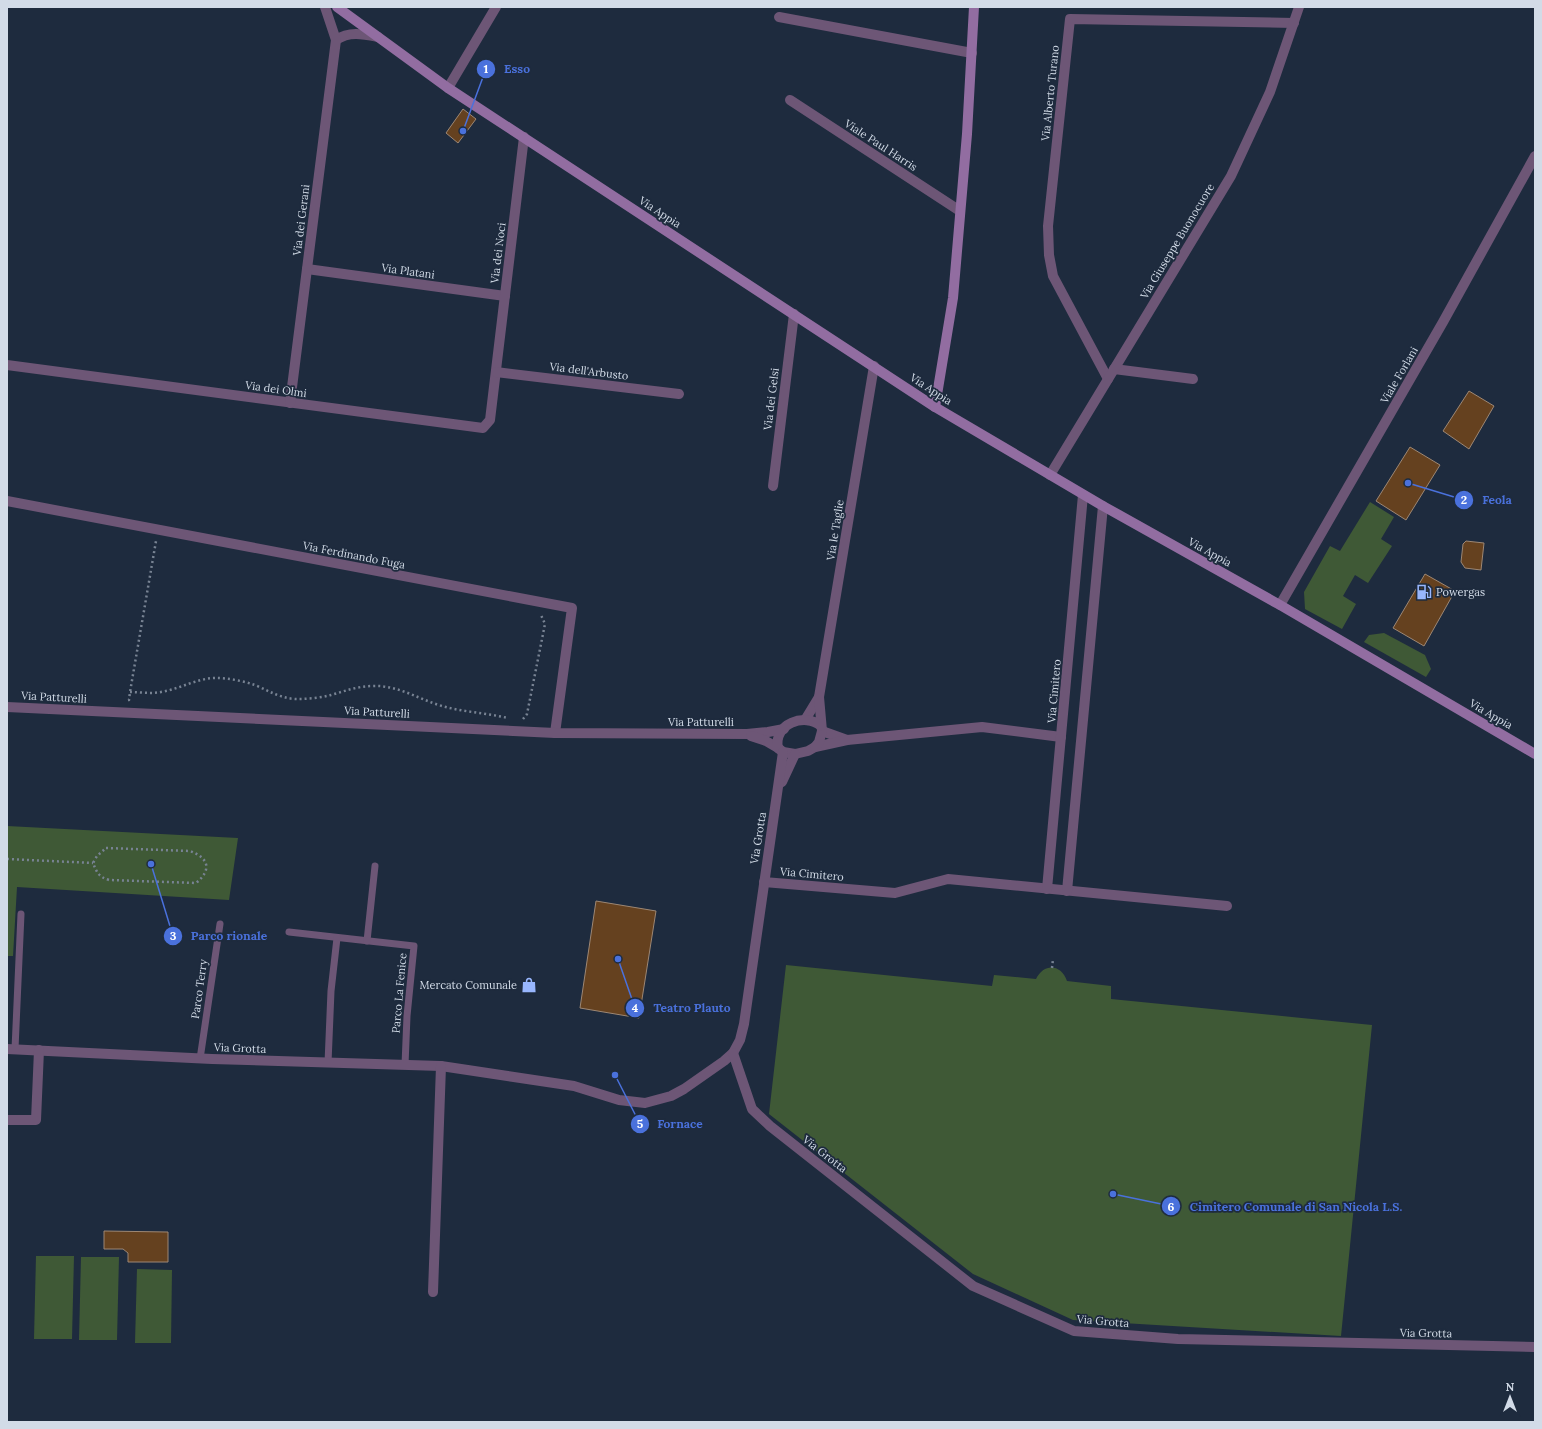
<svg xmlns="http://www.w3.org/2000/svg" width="1542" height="1429" font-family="Lora,serif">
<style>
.green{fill:#3f5936}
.building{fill:#65411f;stroke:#9d8774}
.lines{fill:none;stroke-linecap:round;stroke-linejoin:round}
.path{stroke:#788393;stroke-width:2.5;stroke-dasharray:2 3;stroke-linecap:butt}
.lane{stroke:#6d5676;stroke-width:7}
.street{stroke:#6d5676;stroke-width:10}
.secondary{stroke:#926da1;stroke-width:10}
.labels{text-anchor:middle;stroke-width:3.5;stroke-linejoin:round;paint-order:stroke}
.street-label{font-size:11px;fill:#d2dbe7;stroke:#1e2b3e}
.poi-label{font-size:11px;fill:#d2dbe7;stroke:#1e2b3e;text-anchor:start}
.leader{fill:none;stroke:#4a71dc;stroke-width:1.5}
.callout-dot{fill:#4a71dc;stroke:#1e2b3e;stroke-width:1.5}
.mark-label{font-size:12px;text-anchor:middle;font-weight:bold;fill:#fff}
.callout-label{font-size:12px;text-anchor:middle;font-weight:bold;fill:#4a71dc;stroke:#1e2b3e;stroke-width:3.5;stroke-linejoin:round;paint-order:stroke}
</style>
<rect width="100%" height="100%" fill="#1e2b3e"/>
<g class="green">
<path d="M1370 502 1394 517 1381 539 1392 546 1368 583 1355 575 1343 596 1356 604 1342 629 1305 609 1304 592 1330 546 1340 551Z"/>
<path d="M1384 633 1425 655 1431 669 1426 677 1364 642 1369 635Z"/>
<path d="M7 826 238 838 229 900 17 887 13 956H7Z"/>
<path d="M786 965 992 986 994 975 1036 979C1044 963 1061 964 1067 981L1111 986V999L1372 1025 1341 1336 1073 1320 973 1274 769 1114Z"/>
<path d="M36 1256H74L72 1339H34Z"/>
<path d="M81 1257H119L117 1340H79Z"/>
<path d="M137 1269 172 1270 171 1343H135Z"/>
</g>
<g class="building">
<path d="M463 109 476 119 458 143 446 133Z"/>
<path d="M1469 391 1494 406 1469 449 1443 431Z"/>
<path d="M1410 447 1440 465 1406 520 1376 501Z"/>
<path d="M1466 541 1484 543 1481 570 1465 568 1461 562 1463 544Z"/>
<path d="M1425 574 1455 591 1424 646 1393 628Z"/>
<path d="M596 901 656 911 639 1018 580 1008Z"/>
<path d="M104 1231 168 1232V1262H128V1253L123 1249H104Z"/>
</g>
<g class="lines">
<g class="path">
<path d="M130 692C140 692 151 694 161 692 180 689 197 678 216 678 228 678 243 681 255 685 269 691 280 698 295 699 307 699 320 698 331 695 345 691 358 686 373 686 398 685 418 699 442 706 463 712 486 713 508 718"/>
<path d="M128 700H129L130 692 156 541"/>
<path d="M523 719 527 714 545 624 541 615"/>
<path d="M106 848 190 851C209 858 212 870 196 883L109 880C99 877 97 873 93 863L97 856Z"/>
<path d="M7 859 93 863"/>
<path d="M1052 968 1053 959"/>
</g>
<g class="lane">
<path d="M289 932 414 946 407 1016 405 1065"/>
<path d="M367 941 375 866"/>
<path d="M15 1049 21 914"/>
<path d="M200 1059 220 924"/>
<path d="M328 1063 331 991 337 938"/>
</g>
<g class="street">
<path d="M779 17 972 53"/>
<path d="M336 40C349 31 363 34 378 37"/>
<path d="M448 88 496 7"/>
<path d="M790 100 960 211"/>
<path d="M307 269 505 296"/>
<path d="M7 365 483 428 490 420 524 137"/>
<path d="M1114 369 1193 379"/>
<path d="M496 372 679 394"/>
<path d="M1108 379 1053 276 1049 255 1048 226 1070 19 1294 23"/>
<path d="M290 403 336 40 325 7"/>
<path d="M1050 475 1231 176 1270 92 1299 7"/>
<path d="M773 486 794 314"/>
<path d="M7 501 572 608 555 733"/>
<path d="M1280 605 1443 322 1535 156"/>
<path d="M7 707 555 733 747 734 768 732 784 729"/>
<path d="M805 720 819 697"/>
<path d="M822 731 847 740"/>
<path d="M751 736 766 741 778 748 783 752 795 754 808 751 815 747 847 740 982 727 1061 737"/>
<path d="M815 747 819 742 822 731 819 697 874 366"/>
<path d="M778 748C773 724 805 712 821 726"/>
<path d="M782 782 795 754"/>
<path d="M764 882 895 893 948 879 1227 906"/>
<path d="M1047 889 1083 495"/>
<path d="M1067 891 1103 506"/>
<path d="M7 1049 212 1059 441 1066 574 1086 619 1100 645 1103 671 1096 684 1089 724 1061 733 1053 740 1040 744 1024 783 752"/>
<path d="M733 1053 752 1109 770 1126 973 1286 1074 1331 1178 1339 1535 1347"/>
<path d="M7 1120H36L39 1050"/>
<path d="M433 1292 441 1066"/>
</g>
<g class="secondary">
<path d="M337 7 448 88 935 407 1103 506 1280 605 1535 754"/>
<path d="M935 407 953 298 967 134 974 7"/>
</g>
</g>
<defs>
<g id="fuel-bare" transform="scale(1.2)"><path d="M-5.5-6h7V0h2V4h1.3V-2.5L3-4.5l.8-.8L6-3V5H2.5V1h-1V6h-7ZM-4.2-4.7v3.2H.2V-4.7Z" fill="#98b6fd" stroke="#1e2b3e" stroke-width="2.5" paint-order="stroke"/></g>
<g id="shop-bare" transform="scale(1.2)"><path d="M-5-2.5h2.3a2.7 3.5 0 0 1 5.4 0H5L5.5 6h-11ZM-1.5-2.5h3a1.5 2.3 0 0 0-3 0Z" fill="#98b6fd" stroke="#1e2b3e" stroke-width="2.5" paint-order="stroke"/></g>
</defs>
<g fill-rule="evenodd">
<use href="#fuel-bare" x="1424" y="592"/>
<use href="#shop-bare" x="529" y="985"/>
</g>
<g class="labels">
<g class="street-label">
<text transform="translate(1050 93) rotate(-84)" y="4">Via Alberto Turano</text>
<text transform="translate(881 145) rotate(33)" y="4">Viale Paul Harris</text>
<text transform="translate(660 212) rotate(33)" y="4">Via Appia</text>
<text transform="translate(301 220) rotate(-83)" y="4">Via dei Gerani</text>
<text transform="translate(1177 241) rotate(-59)" y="4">Via Giuseppe Buonocuore</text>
<text transform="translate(498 253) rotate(-83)" y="4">Via dei Noci</text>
<text transform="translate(408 271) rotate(8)" y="4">Via Platani</text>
<text transform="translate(589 371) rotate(7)" y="4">Via dell'Arbusto</text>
<text transform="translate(1399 375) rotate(-60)" y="4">Viale Forlani</text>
<text transform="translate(276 389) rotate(8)" y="4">Via dei Olmi</text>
<text transform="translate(931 389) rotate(33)" y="4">Via Appia</text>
<text transform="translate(771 399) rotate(-83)" y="4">Via dei Gelsi</text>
<text transform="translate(835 530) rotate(-81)" y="4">Via le Taglie</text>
<text transform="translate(1210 552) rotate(29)" y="4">Via Appia</text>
<text transform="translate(354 555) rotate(11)" y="4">Via Ferdinando Fuga</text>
<text transform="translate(1054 691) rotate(-85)" y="4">Via Cimitero</text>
<text transform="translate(54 697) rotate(3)" y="4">Via Patturelli</text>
<text transform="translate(377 712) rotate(3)" y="4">Via Patturelli</text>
<text transform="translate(1491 714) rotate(30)" y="4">Via Appia</text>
<text x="701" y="726">Via Patturelli</text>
<text transform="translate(758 838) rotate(-81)" y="4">Via Grotta</text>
<text transform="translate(812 874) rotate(5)" y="4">Via Cimitero</text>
<text transform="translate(199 989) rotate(-82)" y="4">Parco Terry</text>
<text transform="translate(399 993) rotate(-85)" y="4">Parco La Fenice</text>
<text transform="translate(240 1048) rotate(2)" y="4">Via Grotta</text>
<text transform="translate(825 1154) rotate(38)" y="4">Via Grotta</text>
<text transform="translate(1103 1321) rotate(5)" y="4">Via Grotta</text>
<text transform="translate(1426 1333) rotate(1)" y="4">Via Grotta</text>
</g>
<g class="poi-label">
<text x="1436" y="596">Powergas</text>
<text x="517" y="989" text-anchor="end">Mercato Comunale</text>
</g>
</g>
<path class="leader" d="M463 131L486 69M1408 483L1464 500M151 864L173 936M618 959L635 1008M615 1075L640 1124M1113 1194L1171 1206"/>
<g class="callout-dot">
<circle cx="463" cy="131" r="4"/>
<circle cx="1408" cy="483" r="4"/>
<circle cx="151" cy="864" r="4"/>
<circle cx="618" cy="959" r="4"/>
<circle cx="615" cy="1075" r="4"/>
<circle cx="1113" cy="1194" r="4"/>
<circle cx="486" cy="69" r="10"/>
<circle cx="1464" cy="500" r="10"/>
<circle cx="173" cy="936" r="10"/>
<circle cx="635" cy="1008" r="10"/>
<circle cx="640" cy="1124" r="10"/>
<circle cx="1171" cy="1206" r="10"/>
</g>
<g class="mark-label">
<text x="486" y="73">1</text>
<text x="1464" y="504">2</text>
<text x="173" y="940">3</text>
<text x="635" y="1012">4</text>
<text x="640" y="1128">5</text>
<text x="1171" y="1211">6</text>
</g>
<g class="callout-label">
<text x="517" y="73">Esso</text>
<text x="1497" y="504">Feola</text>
<text x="229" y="940">Parco rionale</text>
<text x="692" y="1012">Teatro Plauto</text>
<text x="680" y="1128">Fornace</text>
<text x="1296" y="1211">Cimitero Comunale di San Nicola L.S.</text>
</g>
<rect width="1542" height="1429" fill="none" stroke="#d2dbe7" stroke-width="16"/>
<g transform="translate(1510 1397)" stroke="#1e2b3e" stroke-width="3" paint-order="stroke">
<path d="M0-3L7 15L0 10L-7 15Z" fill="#d2dbe7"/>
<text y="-6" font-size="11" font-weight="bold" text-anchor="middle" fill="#d2dbe7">N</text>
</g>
</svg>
